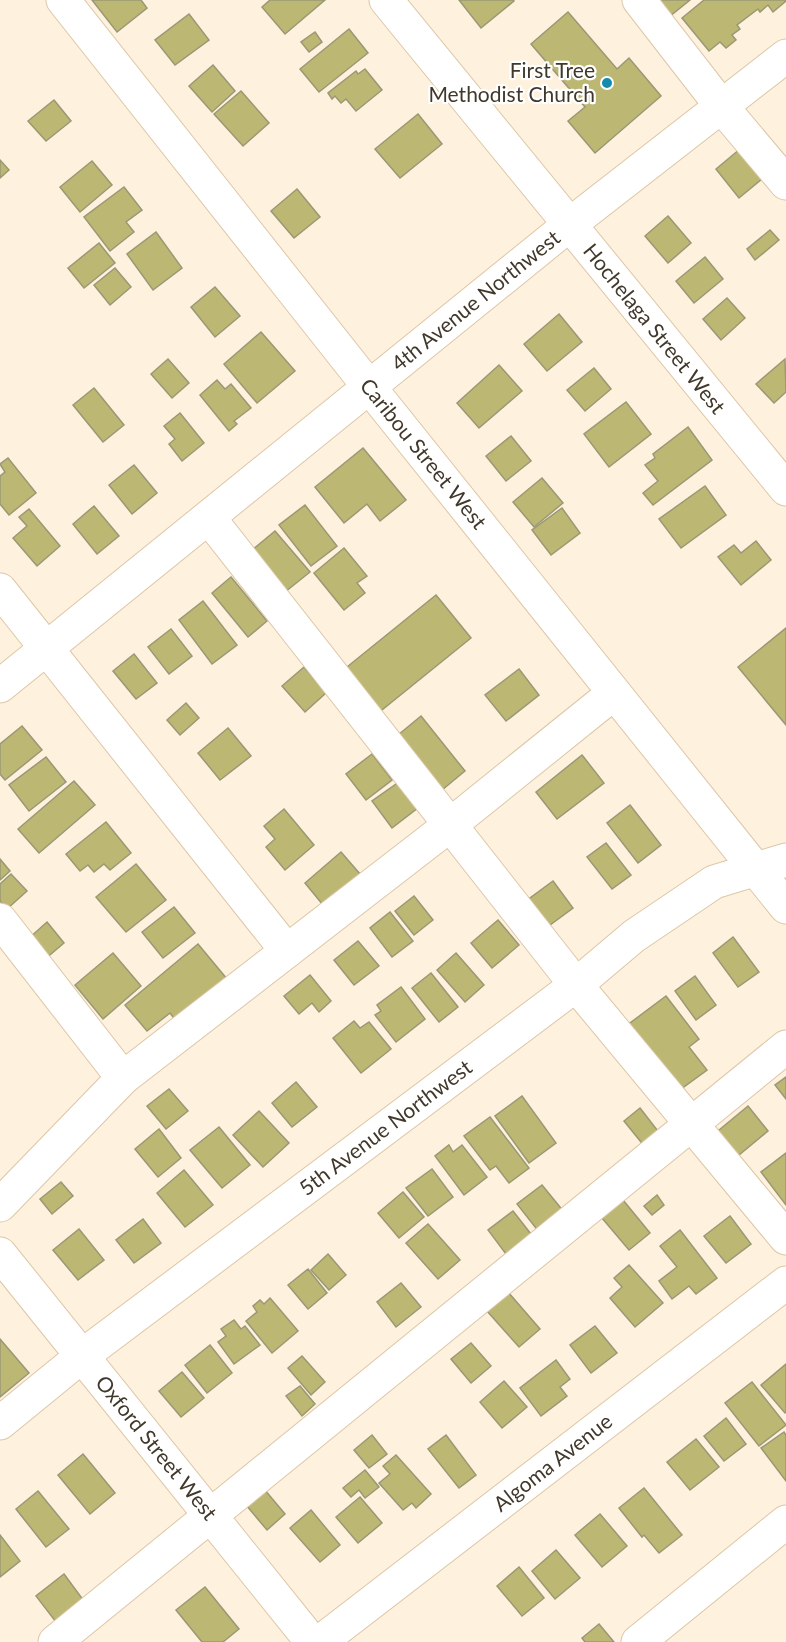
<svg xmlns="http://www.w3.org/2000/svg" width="786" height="1642" font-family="Lato,sans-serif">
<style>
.building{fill:#bcb873;stroke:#9a9875;stroke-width:1.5}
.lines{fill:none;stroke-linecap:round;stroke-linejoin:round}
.minor-casing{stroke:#ddc7a7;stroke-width:35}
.minor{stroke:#fff;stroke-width:33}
.poi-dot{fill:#138bae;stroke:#fff;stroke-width:2}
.labels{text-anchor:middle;stroke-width:4.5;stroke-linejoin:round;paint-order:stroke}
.poi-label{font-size:21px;fill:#41382b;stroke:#fff;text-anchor:end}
.street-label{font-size:21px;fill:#41382b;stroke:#fff}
</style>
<rect width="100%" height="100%" fill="#fef1dd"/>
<g class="building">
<path d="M92 0H141L147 8 117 32Z"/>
<path d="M270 0H325L285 34 262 7Z"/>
<path d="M459 0H513L514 1 481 28Z"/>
<path d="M656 0H690L669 17Z"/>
<path d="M704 0H786V1L773 12 768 5 760 12 758 9 737 25 740 29 732 35 736 40 726 48 720 42 709 51 682 18Z"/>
<path d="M568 12 617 69 629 58 661 96 595 153 568 121 585 107 531 44Z"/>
<path d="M189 14 209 40 175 65 155 40Z"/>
<path d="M349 29 368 53 319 92 300 69Z"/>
<path d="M315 32 322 42 309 52 301 42Z"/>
<path d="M213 65 235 91 212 112 189 86Z"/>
<path d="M365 69 382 90 356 111 346 99 341 103 335 96 332 99 328 93 356 71 358 74Z"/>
<path d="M241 91 269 123 243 146 214 114Z"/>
<path d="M54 100 71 121 46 141 28 121Z"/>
<path d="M418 114 442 144 400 178 375 149Z"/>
<path d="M740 149 763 178 739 198 716 169Z"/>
<path d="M0 160 9 170 0 178Z"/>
<path d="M92 161 112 185 80 212 60 187Z"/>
<path d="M124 187 142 210 126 222 134 232 110 251 84 217Z"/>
<path d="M297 189 320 217 294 238 271 211Z"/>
<path d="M668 216 691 243 668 263 645 236Z"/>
<path d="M770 230 779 240 755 260 747 249Z"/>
<path d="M156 232 182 268 153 290 127 254Z"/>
<path d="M99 243 115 263 84 288 68 268Z"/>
<path d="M705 257 723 279 694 303 676 281Z"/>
<path d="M115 268 131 287 110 305 94 285Z"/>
<path d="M215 287 240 316 215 337 191 307Z"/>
<path d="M727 298 745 318 721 340 703 319Z"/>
<path d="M559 314 582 342 547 371 524 344Z"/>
<path d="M261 332 295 371 257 403 224 364Z"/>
<path d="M168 359 189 383 172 398 151 374Z"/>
<path d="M785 359 786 392 774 403 756 384Z"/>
<path d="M499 365 522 391 479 428 457 403Z"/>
<path d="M594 368 611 389 585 411 567 390Z"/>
<path d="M217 380 225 389 231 384 251 408 234 421 237 424 229 431 200 395Z"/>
<path d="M94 388 124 425 103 442 73 405Z"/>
<path d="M626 402 651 434 609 467 584 434Z"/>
<path d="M180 413 204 443 182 461 169 444 175 439 164 426Z"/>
<path d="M688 427 712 460 653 505 643 493 658 481 645 465 655 458 653 454Z"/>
<path d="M511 436 531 461 506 481 486 456Z"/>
<path d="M363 448 406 500 380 521 367 504 344 523 315 487Z"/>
<path d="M8 458 36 493 9 515 0 504V476L5 472 0 464Z"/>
<path d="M134 465 157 493 132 514 109 485Z"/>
<path d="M542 478 563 503 534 527 513 502Z"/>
<path d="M705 486 726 515 681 548 659 519Z"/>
<path d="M305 505 337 546 311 566 279 525Z"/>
<path d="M94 506 119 536 97 554 73 524Z"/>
<path d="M562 508 580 533 551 555 532 530Z"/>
<path d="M29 509 60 546 37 566 13 538 27 526 19 517Z"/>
<path d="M275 531 310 572 285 592 251 551Z"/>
<path d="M756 541 771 560 741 585 718 557 734 545 741 553Z"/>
<path d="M344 548 367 576 357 583 365 593 344 610 314 573Z"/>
<path d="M231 577 267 621 248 637 212 593Z"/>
<path d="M436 595 471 638 377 714 342 671Z"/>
<path d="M203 601 237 645 212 664 179 620Z"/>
<path d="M786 628V725L738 667Z"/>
<path d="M171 629 192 656 169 674 148 647Z"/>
<path d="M134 654 157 683 136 699 113 671Z"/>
<path d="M304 667 326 693 305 712 282 686Z"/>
<path d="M519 669 539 695 506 721 485 695Z"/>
<path d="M186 703 199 718 180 735 167 720Z"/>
<path d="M421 716 465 771 442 790 398 735Z"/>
<path d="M22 726 42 750 5 780 0 774V744Z"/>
<path d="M228 728 251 756 220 780 198 753Z"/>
<path d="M372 754 392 780 366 800 346 774Z"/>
<path d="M582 755 604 783 557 819 536 792Z"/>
<path d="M46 757 66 782 29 811 9 785Z"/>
<path d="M74 781 95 805 39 853 18 829Z"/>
<path d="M399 782 419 807 392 828 372 801Z"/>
<path d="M630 805 661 845 638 863 607 823Z"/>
<path d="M284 809 314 845 285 870 266 847 275 839 264 826Z"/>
<path d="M106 822 131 853 110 870 104 864 94 872 88 865 80 871 66 854Z"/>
<path d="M606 843 631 875 612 889 587 857Z"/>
<path d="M341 852 360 874 323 905 305 883Z"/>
<path d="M0 859 10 871 0 880Z"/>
<path d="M136 864 166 900 126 932 96 897Z"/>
<path d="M11 874 27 891 7 909 0 901V884Z"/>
<path d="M553 881 573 908 546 928 526 901Z"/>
<path d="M414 896 433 920 414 935 395 911Z"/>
<path d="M174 907 195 933 163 958 142 932Z"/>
<path d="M390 912 413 941 392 957 370 928Z"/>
<path d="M498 920 519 945 492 968 471 943Z"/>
<path d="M47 922 64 943 44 960 27 940Z"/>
<path d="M733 937 759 972 738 987 713 953Z"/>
<path d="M358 941 379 966 354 985 334 960Z"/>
<path d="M198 944 227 979 176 1021 170 1013 147 1031 125 1005Z"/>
<path d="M113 953 141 986 103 1019 75 985Z"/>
<path d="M456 953 484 985 465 1002 437 970Z"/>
<path d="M431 973 458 1007 439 1022 412 988Z"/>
<path d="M310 975 331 1001 319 1012 312 1003 299 1014 284 996Z"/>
<path d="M695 976 716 1005 696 1020 675 991Z"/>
<path d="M401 987 425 1019 396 1042 375 1015 381 1011 377 1005Z"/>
<path d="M666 996 699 1039 689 1047 707 1070 677 1092 626 1026Z"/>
<path d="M354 1021 360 1028 369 1022 391 1049 361 1073 333 1038Z"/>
<path d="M786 1077V1099L775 1085Z"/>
<path d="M296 1082 317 1107 292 1127 272 1103Z"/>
<path d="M169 1089 188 1111 166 1129 147 1106Z"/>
<path d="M522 1096 556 1143 529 1163 495 1116Z"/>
<path d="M748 1106 768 1131 733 1160 713 1135Z"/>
<path d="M640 1108 661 1135 645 1147 624 1121Z"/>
<path d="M259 1111 289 1143 263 1167 233 1135Z"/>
<path d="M490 1117 529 1168 509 1183 496 1166 490 1170 464 1136Z"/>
<path d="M219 1127 250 1165 222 1188 190 1150Z"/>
<path d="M159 1129 181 1158 158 1177 135 1149Z"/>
<path d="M449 1145 453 1152 462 1145 487 1177 464 1195 435 1156Z"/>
<path d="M786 1153V1205L761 1172Z"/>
<path d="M432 1169 453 1197 428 1216 406 1188Z"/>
<path d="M184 1170 213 1205 185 1227 157 1193Z"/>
<path d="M61 1182 73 1196 52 1214 40 1199Z"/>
<path d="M542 1185 564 1212 539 1232 517 1204Z"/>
<path d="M403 1192 424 1217 399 1238 378 1213Z"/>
<path d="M657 1195 664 1205 652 1215 644 1206Z"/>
<path d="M623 1200 650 1233 629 1250 602 1218Z"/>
<path d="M513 1211 534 1238 509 1258 488 1230Z"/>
<path d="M730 1216 751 1244 726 1263 704 1236Z"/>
<path d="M143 1219 161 1243 134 1263 116 1240Z"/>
<path d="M428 1224 460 1260 438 1279 406 1243Z"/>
<path d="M79 1229 104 1260 78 1280 53 1250Z"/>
<path d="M680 1230 717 1278 696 1294 689 1286 672 1299 659 1281 677 1267 660 1246Z"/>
<path d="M328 1254 346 1275 329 1290 311 1270Z"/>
<path d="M629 1265 663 1303 635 1327 610 1298 622 1287 614 1278Z"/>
<path d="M308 1269 327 1293 308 1309 288 1285Z"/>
<path d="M401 1283 421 1307 396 1327 377 1302Z"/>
<path d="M508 1292 540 1329 519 1347 487 1311Z"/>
<path d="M270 1298 298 1331 272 1353 246 1321 257 1312 253 1306 260 1300 264 1304Z"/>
<path d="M234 1320 241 1329 245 1326 260 1345 234 1364 218 1342 226 1336 221 1329Z"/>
<path d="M595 1326 617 1353 591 1373 570 1345Z"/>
<path d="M0 1339 29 1373 0 1397Z"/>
<path d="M471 1343 491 1366 471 1383 451 1359Z"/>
<path d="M210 1345 232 1373 207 1393 185 1365Z"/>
<path d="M302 1356 325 1382 311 1395 288 1368Z"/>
<path d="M556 1360 570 1379 560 1387 567 1396 541 1416 520 1388Z"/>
<path d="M786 1364V1412L785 1413 761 1385Z"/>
<path d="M182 1372 204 1398 181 1417 159 1391Z"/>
<path d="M504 1381 527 1407 502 1428 480 1402Z"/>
<path d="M752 1382 786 1425 759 1446 725 1403Z"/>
<path d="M300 1386 315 1404 302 1416 286 1396Z"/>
<path d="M726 1418 746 1444 724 1461 704 1436Z"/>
<path d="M784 1432 786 1435V1481L761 1448Z"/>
<path d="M372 1435 387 1454 369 1468 354 1450Z"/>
<path d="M446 1435 476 1475 459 1488 428 1449Z"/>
<path d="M696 1439 719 1467 690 1490 667 1462Z"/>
<path d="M83 1454 115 1493 90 1514 58 1475Z"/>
<path d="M396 1455 431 1494 416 1508 412 1503 403 1510 379 1483 390 1474 383 1466Z"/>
<path d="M365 1470 379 1487 365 1498 359 1490 351 1497 343 1488Z"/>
<path d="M644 1488 682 1535 659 1553 644 1535 642 1537 619 1508Z"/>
<path d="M264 1489 285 1514 267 1530 246 1505Z"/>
<path d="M38 1491 69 1529 46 1547 16 1509Z"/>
<path d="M360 1497 382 1523 358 1543 336 1517Z"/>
<path d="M311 1510 340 1545 320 1562 290 1528Z"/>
<path d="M600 1514 627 1546 602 1567 575 1535Z"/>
<path d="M0 1535 20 1561 0 1577Z"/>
<path d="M556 1550 580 1578 555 1599 532 1571Z"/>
<path d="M519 1567 544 1598 522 1616 497 1586Z"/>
<path d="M64 1574 84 1601 56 1622 36 1596Z"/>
<path d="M205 1587 239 1629 223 1642H202L176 1610Z"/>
<path d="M599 1624 614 1642H585L582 1638Z"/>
</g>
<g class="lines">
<g class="minor-casing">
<g id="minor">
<path d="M63 0 370 388 786 907"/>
<path d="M386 0 786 489"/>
<path d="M639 0 722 107 786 183"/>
<path d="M209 518 576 985 786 1238"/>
<path d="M0 590 287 951"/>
<path d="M0 686 569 225 786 56"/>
<path d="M0 920 123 1078"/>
<path d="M0 1205 123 1078 450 825 614 693"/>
<path d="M0 1254 312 1642"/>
<path d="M0 1423 82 1356 576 985 634 936 714 882 786 860"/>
<path d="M55 1642 786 1047"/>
<path d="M320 1642 786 1283"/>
<path d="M638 1642 786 1522"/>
</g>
</g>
<use href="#minor" class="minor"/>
</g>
<circle class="poi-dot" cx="607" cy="83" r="6"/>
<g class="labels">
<g class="poi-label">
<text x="595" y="78">First Tree<tspan x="595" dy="24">Methodist Church</tspan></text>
</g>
<g class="street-label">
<text transform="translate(476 301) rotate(-39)" y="7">4th Avenue Northwest</text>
<text transform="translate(654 329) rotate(51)" y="7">Hochelaga Street West</text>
<text transform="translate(423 454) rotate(51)" y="7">Caribou Street West</text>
<text transform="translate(386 1128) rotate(-37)" y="7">5th Avenue Northwest</text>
<text transform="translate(156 1448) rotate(51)" y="7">Oxford Street West</text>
<text transform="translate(553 1463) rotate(-38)" y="7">Algoma Avenue</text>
</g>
</g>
</svg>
